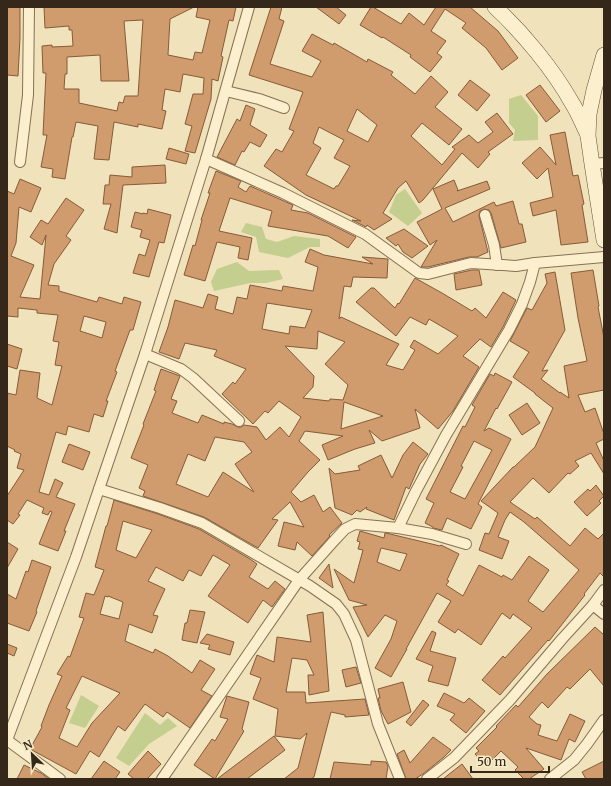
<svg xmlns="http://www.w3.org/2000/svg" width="611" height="786" font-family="Merriweather,serif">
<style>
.green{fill:#c4ce8e}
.building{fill:#d09b6d;stroke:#875b38;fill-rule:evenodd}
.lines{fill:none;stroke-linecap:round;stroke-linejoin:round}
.street-casing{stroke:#877154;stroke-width:12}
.secondary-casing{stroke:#685237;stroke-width:16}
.street{stroke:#fbefcd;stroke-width:10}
.secondary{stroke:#fbefcd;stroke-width:15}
</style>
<rect width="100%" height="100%" fill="#f0e2ba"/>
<g class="green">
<path d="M521 95 538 116V140L513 141 515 130 509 123V99Z"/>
<path d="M405 189 422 213 408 226 389 212 396 195Z"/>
<path d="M246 223 262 227 266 239 277 242 294 236 320 239V247H310L288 258 259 252 256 237 241 232Z"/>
<path d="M237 262 249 271 279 270 283 279 266 283H250L214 291 211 282 217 269Z"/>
<path d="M81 695 99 706 85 728 69 723Z"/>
<path d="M145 713 160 725 168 718 177 726 149 744 129 766 116 758Z"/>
</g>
<g class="building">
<path d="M7 7H20V38L18 76 7 75Z"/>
<path d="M44 7H194L170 19 168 55 193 60 195 52 202 53 210 20 196 17 198 7H236L233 21 229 20 221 56 223 57 218 81 212 79 211 99 195 153 185 151 192 126 185 124 193 94H203L204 78 183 74 180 92 165 89 162 110 166 111 162 129 138 124V127L114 122 109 160 94 159 98 126 76 122 73 137H72L65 179 52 177 53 169 41 167 47 135H43L46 73H43L42 46 52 45V47L73 46 72 30H69V26L45 28ZM143 20 138 96H125L123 103 119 102 117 111 79 103V89H64L65 74H67V57L100 55 101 81H129L124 21Z"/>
<path d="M271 7H282L279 19 284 21 270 64 312 77 321 61 302 51 312 34 333 45 334 43 367 62 368 59 393 72 391 75 415 94 431 76 448 92 435 107 462 129 449 145 422 123 411 136 440 163 442 165 455 149 452 147 469 135 478 143 493 132 485 122 497 113 513 134 488 152 490 154 478 168 462 153 423 200 419 203 406 181 398 188 383 213 392 219 374 230 367 225 366 227 352 220 361 221 306 195 264 166 276 149 282 152 294 131 289 129 303 92 249 75ZM357 109 377 125 368 142 347 131ZM319 127 344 140 334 158 350 166 338 186H336L334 189 306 175 321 148 313 143Z"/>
<path d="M316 7H336L346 15 339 24Z"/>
<path d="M371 7H373L401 24 409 13 424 25 436 7H470L498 31 518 58 502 70 486 48 462 28 466 23 445 9 431 31 446 41 437 53 442 57 430 72 410 57 411 55 383 37 382 38 360 25Z"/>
<path d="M470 80 490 95 477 111 458 95Z"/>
<path d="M540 85 560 111 546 122 526 95Z"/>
<path d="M246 105 255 109 250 125 267 135 260 147 250 142 244 152 242 151 235 165 217 157 237 119 240 121Z"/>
<path d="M565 132 573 176 578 175 584 204 582 205 588 242 561 245 556 210 533 216 530 203 553 197 548 168 537 179 522 163 540 147 556 165 550 135Z"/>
<path d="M169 148 189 154 186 164 166 159Z"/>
<path d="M165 165 166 183 123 185 117 233 104 229 111 204H103L105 185H109L110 175 132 177V167Z"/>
<path d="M216 171 241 181 238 187 246 192 250 186 293 205 291 210 308 213 356 237 348 248 328 236 268 226 272 211 230 198 219 231 252 238 248 260 238 258 240 247 217 242 205 281 184 275 193 245 195 246 202 220H201L210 193H208Z"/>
<path d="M20 179 41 188 31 212 19 207 16 243 11 256 34 265 20 297 40 299 46 235 42 245 30 237 41 220 48 224 66 198 84 210 66 236 71 240 54 264 48 285 59 286V291L97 302 99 297 122 304 124 297 141 302 133 330H130L115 371 117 372 106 401H108L103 417 94 414 89 432 68 426 66 435 56 432 39 492 49 495 55 479 63 483 56 497 75 504 64 531H66L58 551 39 544 52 512 50 511 48 515 42 513 44 508 27 500 18 514 20 515 13 524 7 520V496L24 470 17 468 21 454 14 451 15 450 7 446V393L16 395 20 370 40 373 37 398 52 405 62 366 55 365 59 342 53 341 58 315 37 313V310L18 308V317L7 316V191L14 194ZM84 316 106 322 102 338 80 331Z"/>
<path d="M454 180 458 190 457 191 487 181 490 189 445 208 453 222 494 202 496 206 513 201 519 224H522L526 242 501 248 491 213 489 210 484 209 480 211 479 216 488 252 477 257H469L428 267H421L437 240 430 245 417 222 442 209 433 189Z"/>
<path d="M148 209 171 215 164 243 159 242 149 277 133 273 139 254 145 256 150 240 140 237 142 230 131 227 135 212 143 214V213L147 214Z"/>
<path d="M404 229 428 246 412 258 403 252 398 244 396 246 386 238Z"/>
<path d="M310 249 324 255 373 264 362 257 388 259 387 278 353 277 351 287 344 286 339 319 341 317 399 344 386 365 403 370 415 350 410 347 414 340 438 354 458 336 429 319 426 325 410 317 396 336 356 302 371 288H374L395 308 398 303 399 304 415 278 442 293 472 311 475 308 486 318 503 292 516 300 503 327 491 347 480 339 463 356 479 367 453 411 438 429 415 409 420 428 382 441 369 430 375 443 355 449 328 460 322 445 343 436 305 431 299 441 320 460 308 472 291 492 301 502 314 495 323 512 330 507 342 523 329 535 330 536 312 556 297 542 295 550 278 546 284 522 304 527 290 502 272 519 278 520 258 548 204 517 143 496 145 491 139 488 148 465 131 458 144 425 143 424 156 391 154 390 161 369 180 376 171 399 177 401 172 413 198 423 202 415 224 424V422L232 424 238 427H241L244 425 257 427 266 440 280 427 289 437 301 417 279 401 268 413 265 411 253 424 222 394 233 382 235 384 246 369 214 356 217 350 185 343 179 359 159 352 168 327 175 300 203 308 208 294 218 297 215 309 233 314 237 297 247 299 250 285 282 291 283 286 313 291 318 267 305 262ZM267 303 312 310 305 328 290 326 289 334 262 329ZM318 331 345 342 325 364 348 385 343 400 330 399 329 401 303 398 313 387 314 376 285 346 317 349ZM344 402 383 416 341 429ZM215 437 244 442 252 452 235 464 254 492 223 472 208 497 176 484 188 454 205 461Z"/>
<path d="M472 270H479L482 285 456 290 454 274Z"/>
<path d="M593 270 599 306 598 307 604 338V390L578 395 585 412 595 408 604 434V439L596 443 604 461V474L591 453 575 461 579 466 570 474 568 473 549 493 533 478 510 502 535 519 537 517 570 546 585 528 598 539 604 533V577L600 573 584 594 585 595 549 641 548 640 500 695 482 680 503 656 505 658 532 628 513 614 510 619 502 613 481 645 458 629 455 633 438 622 451 601 437 593 406 649H407L391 677 375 668 391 639 397 621 385 615 368 637 353 607 367 605 349 600 334 569 354 583 363 550 358 549 360 542 357 541 360 531 384 538 385 533H386L440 546 441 545 459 554 447 580 449 581 446 585 463 596 479 565 502 577 503 575 512 580 529 556 549 570 528 601 543 612 579 570 524 522 510 512 505 520 498 537 509 541 502 559 479 550 485 533 489 534 498 513 481 501 513 467H514L535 447 553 408 535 394V393L513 377 529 352 510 341 527 308 532 310 547 283 545 274 555 272 565 330 542 371 548 370 541 379 560 393V392L569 398 564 366 587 361 578 318 571 273ZM381 548 407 554 400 571 377 562Z"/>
<path d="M7 344 22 349 17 369 7 366Z"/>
<path d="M495 373 512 382 497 409 496 408 484 431 489 428 511 439 478 504 482 507 471 529 447 518 442 530 433 528V527L425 523 434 503 426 499 463 426 465 427 475 407 472 405 490 374 494 376ZM474 441 492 450 465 499 450 492 463 467 461 466Z"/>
<path d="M527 403 540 423 522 435 509 415Z"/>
<path d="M413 442 428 454 420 464 409 489 406 487 394 520 366 509 367 507 360 512 357 510 352 515 335 508 329 468 335 474 360 470 358 466 381 455 392 478 403 455Z"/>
<path d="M69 444 90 452 83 470 62 462Z"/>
<path d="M596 485 604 496 599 501 601 503 587 516 574 502 588 489 590 491Z"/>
<path d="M114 500 158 514 199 529 250 559 257 564 249 577 268 589 275 581 285 589 272 607 263 600 248 623 208 596 230 565 213 555 201 576 189 570 183 581 156 567 148 581 165 589 153 615 158 616 152 633 129 624 125 641 153 653 155 649 168 656 192 673 200 660 215 669 201 690 212 696 190 728 167 712 163 717 145 704 125 731 118 726 99 757 90 751 76 774 30 749 42 727 41 726 49 705 62 676 57 674 68 656 70 657 84 618 79 617 86 593 94 595 104 570 95 567 106 526H107ZM123 521 152 530 136 558 116 550ZM105 596 108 597V596L123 602 119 619 100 614ZM82 676 120 693 92 723 77 747 59 738 70 710 66 708Z"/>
<path d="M7 542 18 549 7 568Z"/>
<path d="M32 560 51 567 36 611 37 612 29 631 7 623V594L16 599 26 571 28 572Z"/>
<path d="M329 564 333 588 319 578Z"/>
<path d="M190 610 205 612 197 643 182 640 185 623H187Z"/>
<path d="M323 612 329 691 309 695 308 675H314L307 660 292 658 286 692H305L306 703 365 699 369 715 345 717V715L331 712 314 777 311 779H284L298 768 307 733 300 739 275 736 278 709 253 699 261 678 250 674 257 655 274 662 277 637 311 642 307 615Z"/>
<path d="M595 627 604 635V686L590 669 570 689 567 687 548 708 542 702 529 717 537 724 541 725 538 735 557 741 570 714 585 721 575 742 569 739 561 760 526 748 544 769 529 779H524L515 770 518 767 501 751 486 766 475 754 479 751 476 748 497 727 496 726 516 705 518 707 547 674Z"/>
<path d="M432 631 436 633 430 651 456 658 448 686 428 681 433 666 416 659Z"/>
<path d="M207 634 234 642 230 655 208 649 210 645 200 643Z"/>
<path d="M7 644 17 648 14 656 7 653Z"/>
<path d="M356 667 361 683 346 687 342 670Z"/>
<path d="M403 682 411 712 388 724 381 711 378 698H380L378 689Z"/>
<path d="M444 693 464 703 469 698 485 711 466 733 450 720 455 714 437 706Z"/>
<path d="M227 696 249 702 242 729 244 731 215 779 194 765 212 739 215 741 228 719 220 717Z"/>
<path d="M423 700 429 705 411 726 406 722Z"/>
<path d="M274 736 285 750 247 779H217Z"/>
<path d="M433 737 451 750 444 757 423 774 415 779H406L397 754 404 750 410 763Z"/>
<path d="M148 751 161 764 147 779H134L128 774Z"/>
<path d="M104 761 120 772 115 779H91Z"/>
<path d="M371 761 386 762 388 766 386 779H330L334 762 371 765Z"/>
<path d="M604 761V779H586L582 772Z"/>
<path d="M462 764 473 779H443Z"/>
<path d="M24 765 41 773 49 779H17Z"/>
</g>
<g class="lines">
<g class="street-casing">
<g id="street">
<path d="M226 91 259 99 284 108"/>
<path d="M206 159 283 193 365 234 419 273 428 274 471 263 516 266 535 263"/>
<path d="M20 162 28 95 29 7"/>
<path d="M592 164 604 163"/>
<path d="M485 215 494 245 497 265"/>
<path d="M145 354 181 369 193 378 239 421"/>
<path d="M99 489 160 508 202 523 310 586 336 604 344 614 356 640 378 724 400 779"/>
<path d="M398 528 432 534 466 544"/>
<path d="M604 590 593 605 604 614"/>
<path d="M7 740 76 557 99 489 145 354 206 159 249 7"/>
<path d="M7 740 60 779"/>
<path d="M162 779 299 580 332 543 345 529 355 524 398 528 416 491 446 435 509 330 522 304 530 282 535 263 604 257"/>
<path d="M427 779 454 758 510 700 562 639 593 605"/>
<path d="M550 779 574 760 587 744 604 720"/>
</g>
</g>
<g class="secondary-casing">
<g id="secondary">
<path d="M495 7C523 33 553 69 572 103 578 112 582 123 587 133"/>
<path d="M604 55 594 90 589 114 588 136 592 164 604 240"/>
</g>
</g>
<use href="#street" class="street"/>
<use href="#secondary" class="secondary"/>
</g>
<rect width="611" height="786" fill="none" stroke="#35281a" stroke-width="16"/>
<g transform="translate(32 754) rotate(335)" stroke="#f7ecca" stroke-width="3" paint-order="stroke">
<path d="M0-3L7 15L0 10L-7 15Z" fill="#35281a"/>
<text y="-6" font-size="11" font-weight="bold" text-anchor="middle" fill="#35281a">N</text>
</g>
<path d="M471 766v6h78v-6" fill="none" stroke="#35281a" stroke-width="2"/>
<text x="477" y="766" font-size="12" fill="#35281a" stroke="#f7ecca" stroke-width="3" paint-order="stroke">50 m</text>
</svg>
